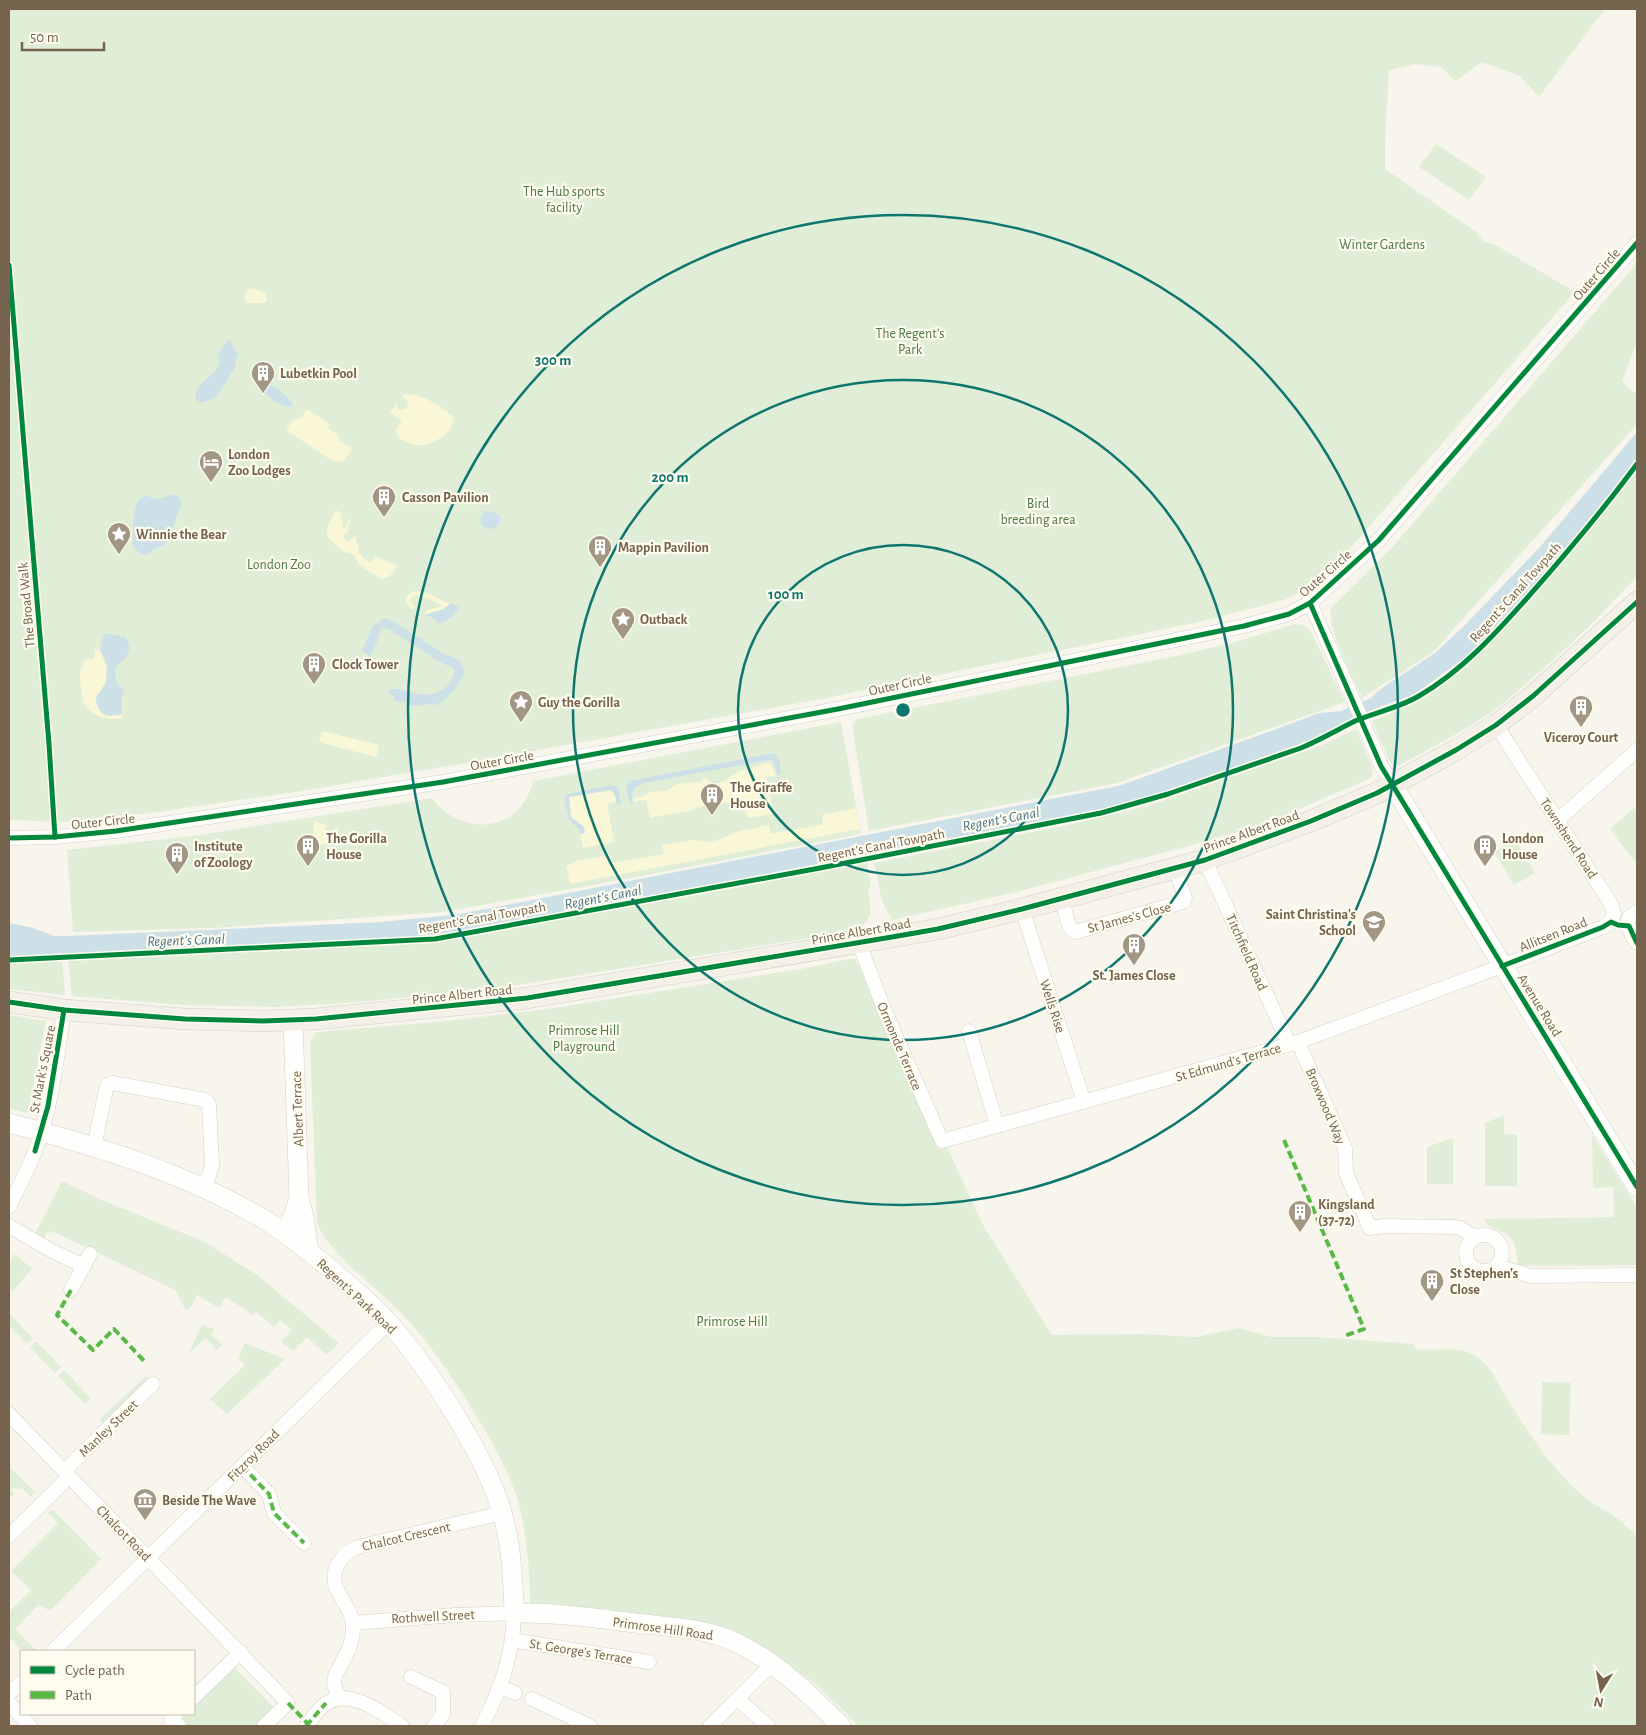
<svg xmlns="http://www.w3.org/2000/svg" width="1646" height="1735" font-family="'Alegreya Sans',sans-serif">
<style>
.green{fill:#e0eed8}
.sand{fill:#f9f7d6}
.water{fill:#cee0e7}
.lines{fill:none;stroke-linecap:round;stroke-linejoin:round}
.street-casing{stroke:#d5d1c9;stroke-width:15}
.secondary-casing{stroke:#d6d2c9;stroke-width:20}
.primary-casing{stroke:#d5d0c7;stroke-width:22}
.street{stroke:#fefefc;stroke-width:14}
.secondary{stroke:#fefefc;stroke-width:19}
.primary{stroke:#f2f0e7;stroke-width:21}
.quiet{stroke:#58b947;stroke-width:4;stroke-dasharray:8 4;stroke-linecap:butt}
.cycleway-casing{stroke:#fefbef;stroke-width:8}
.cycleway{stroke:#00873e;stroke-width:5}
.ring{fill:none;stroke:#0f766e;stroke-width:2.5}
.labels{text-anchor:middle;stroke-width:4.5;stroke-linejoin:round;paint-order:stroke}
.park-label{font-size:14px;fill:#4b7a45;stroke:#fefbef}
.street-label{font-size:14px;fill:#75634d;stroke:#fefbef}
.poi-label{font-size:14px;font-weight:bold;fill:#75634d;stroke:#fefbef;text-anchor:start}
.water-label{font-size:15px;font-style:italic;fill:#4b768e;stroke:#fefbef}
.centre{fill:#0f766e;stroke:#fefbef;stroke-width:2.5}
.ring-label{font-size:15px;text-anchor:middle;font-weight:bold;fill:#0f766e;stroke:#fefbef;stroke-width:4.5;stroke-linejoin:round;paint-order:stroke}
</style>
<rect width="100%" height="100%" fill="#f7f5ec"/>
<g class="green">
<path d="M9 9H1605L1539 97 1520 76 1482 62 1455 81 1441 67 1416 64 1389 70 1385 141V169L1476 232 1484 242 1494 244 1575 292 1331 570 1311 587 1284 600 1199 622 821 699 477 761 296 792 150 813 64 822 9 820Z"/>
<path d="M1436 144 1486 177 1469 200 1419 167Z"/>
<path d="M1637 263V342L1622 382 1637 395V424L1434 651 1362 698C1354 679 1324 625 1332 607L1390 550Z"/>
<path d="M1637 472V576C1606 611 1572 644 1537 674 1521 688 1505 703 1487 715 1458 734 1428 750 1398 766H1394L1390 762 1372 721C1389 714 1408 707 1424 697 1471 667 1510 622 1547 579 1577 544 1607 508 1637 472Z"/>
<path d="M1295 624 1304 625 1311 632 1345 702 1117 783 869 831 853 732V724L857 719 1176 656 1235 642Z"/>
<path d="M841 722 861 834 588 886 443 912 215 928 73 932 67 850 193 836 432 798C462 839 522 832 533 781Z"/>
<path d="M1356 729 1372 767 1373 773 1371 778 1264 824 1192 845 1012 893 892 920 882 901 874 863 1068 825 1151 805 1322 745Z"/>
<path d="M1634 808 1637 813V860L1635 862 1610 829Z"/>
<path d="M1515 839 1535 873 1514 885 1494 852Z"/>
<path d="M867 862 871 888 868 890 871 914 860 930 518 985 362 1002 276 1007 182 1005 72 996 68 960 433 942Z"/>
<path d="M62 958 65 995 9 989V960Z"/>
<path d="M855 958 939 1149 947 1147 984 1227 1052 1335 1141 1334 1197 1337 1239 1328 1271 1337H1318L1413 1344 1416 1349C1435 1352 1454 1345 1472 1354 1491 1363 1498 1385 1509 1402 1530 1435 1552 1469 1582 1495 1590 1503 1601 1507 1611 1514 1620 1520 1629 1529 1637 1536V1726H858L840 1707 809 1679 735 1631 660 1617 530 1603C530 1571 527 1537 519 1505 509 1469 489 1436 469 1404 448 1371 426 1337 398 1310 377 1288 325 1250 317 1222L310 1042 316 1032 436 1022 548 1009 801 969Z"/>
<path d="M9 1015 46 1021 28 1113 9 1109Z"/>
<path d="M1504 1115V1134L1517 1135V1186H1485V1123Z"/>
<path d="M1592 1135 1637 1208V1265L1518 1266C1515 1236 1514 1237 1487 1225L1485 1219 1614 1217 1613 1187 1593 1188Z"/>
<path d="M1453 1138V1184H1427V1147Z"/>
<path d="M62 1181 104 1201 205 1242 257 1275 339 1343 327 1355 307 1337 293 1351 281 1342 292 1330 280 1320 274 1327 256 1312 253 1315 226 1297 219 1308 197 1295 191 1307 186 1311 175 1290 54 1232 52 1233 48 1231 43 1239 35 1234Z"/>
<path d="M15 1254 32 1269 13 1291 9 1287V1262Z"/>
<path d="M9 1313 33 1339 27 1344 9 1325Z"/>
<path d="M202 1325 215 1329 211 1334 222 1345 217 1350 206 1338 188 1354Z"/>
<path d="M36 1341 61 1367 55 1373 30 1347Z"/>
<path d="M245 1343 285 1359 227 1414 210 1399 245 1365 238 1358Z"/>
<path d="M64 1370 91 1399 85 1404 58 1376Z"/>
<path d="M146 1376 151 1381 104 1426 99 1420Z"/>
<path d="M1542 1382 1571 1383 1569 1435 1541 1434Z"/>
<path d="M9 1467 35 1492 31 1497 21 1487 18 1490 14 1487 11 1490 15 1494 11 1497 9 1495Z"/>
<path d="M52 1509 101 1559 50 1611 39 1604 15 1629 35 1649 33 1651H23L9 1637V1612L31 1590 11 1571 58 1523 48 1513Z"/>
<path d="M233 1666 275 1709 257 1726H186L178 1719 183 1714H194V1704Z"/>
</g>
<g class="sand">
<path d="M250 288 265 293 267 300 265 303H247C243 298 245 292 250 288Z"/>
<path d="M403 394C426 395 434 403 453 416L454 419 451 426V429C439 441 423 450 406 442 401 439 397 437 395 431L402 421 390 413 397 403 398 409 400 410 408 408 407 401 402 396Z"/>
<path d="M307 409 321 418 329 424 328 428 337 434 340 441 352 449 344 461 334 462 286 430 292 421 303 416Z"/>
<path d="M336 510 342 514 340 518 343 522V528L347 527 348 519 350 520 348 532 343 536 348 542 355 536 359 547 358 551 364 559 371 562 376 557 398 566 389 577 381 579 359 565 355 556 350 553 344 552C322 533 323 536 336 510Z"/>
<path d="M418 591 430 594 446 603 448 602 450 603 444 609 424 615 427 610 443 606 430 599 416 595 411 598V602L415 607 412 610 407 603 406 597 411 592Z"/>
<path d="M95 649 100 650C107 665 112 679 99 693L115 716 122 714 123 718C108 721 93 717 84 704 82 700 82 693 81 688 80 676 78 668 87 659H94Z"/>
<path d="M322 731 379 745 376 757 319 742Z"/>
<path d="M767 763 771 764 776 775 767 777 773 814 747 818 744 800 694 808V810L650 818 646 800 633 802 632 799 644 796 649 792 667 791 677 784 701 782 705 777 713 785 725 781 737 772Z"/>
<path d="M611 790 615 795 616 802 607 804 614 842 583 848 580 834 585 833 571 817 568 798 569 797Z"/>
<path d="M856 808 860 829 570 884 566 866 577 861 610 855 612 863 664 854 662 845 693 840 709 842 718 840 739 831 769 825 771 834 823 824 822 815Z"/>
<path d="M314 821 326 825 325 830 333 833 335 828 339 829 336 839 332 842 327 841 324 845 316 842 313 836Z"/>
</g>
<g class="water">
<path d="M228 339 231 341 233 347 239 354 237 355 235 367 218 395 214 399 200 403 195 398C196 380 216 378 220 361L217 356Z"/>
<path d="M259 382C273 383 289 395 293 406 281 410 265 394 258 385Z"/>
<path d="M1637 432V459L1573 541 1495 630 1463 659 1413 695 1374 709 1346 721 1322 736 1150 797 1113 807 435 938 9 958V923L30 927 54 936H69L382 922 460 914 1118 786 1141 778 1320 713 1341 711 1371 698 1382 688 1435 653 1466 624 1540 547Z"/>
<path d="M172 494 179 497 182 504 178 512 169 540 164 545 153 550 146 555 140 554 133 546C133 535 131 496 146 496 149 496 149 497 153 498 160 500 165 497 172 494Z"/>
<path d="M485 511 496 513 500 516C502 523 498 528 491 529L482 526 480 519Z"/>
<path d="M450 603 460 608 452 617 440 624 431 617 424 615 444 609Z"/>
<path d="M384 618 393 621 444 654 460 660C461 663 464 668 464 671 464 682 444 705 433 705 431 705 428 704 425 704L422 706 419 705 412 706 406 702 393 701 395 697 387 691C402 682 421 705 443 689 450 684 454 677 455 669L440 662 389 629 381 628 377 642 370 656 362 651 372 627Z"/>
<path d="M104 633 125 637C136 652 123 659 115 669L116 681 124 691 121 701 122 714 109 716 103 714C98 709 96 704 96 697L106 683 107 665 100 650Z"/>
<path d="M774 753 779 759 781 772 779 774 777 775 773 760H769L644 783 635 787 632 793 633 802 630 803 626 787 629 781Z"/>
<path d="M614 785 618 788 621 804 617 805 615 795 611 790 569 797 571 817 584 827 585 833 580 834 579 829 569 820 564 798 567 794Z"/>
</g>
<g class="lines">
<g class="street-casing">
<g id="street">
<path d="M1310 603 1353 699 1381 765 1393 785"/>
<path d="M1558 820 1637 750"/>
<path d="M9 838 55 837 116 831 443 782 838 709 1244 626 1289 614 1310 603 1379 540 1637 243"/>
<path d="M1205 860 1289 1044"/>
<path d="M1062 899 1069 927 1075 932 1183 902 1185 898 1176 869"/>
<path d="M1022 909 1084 1102"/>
<path d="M1637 912 1629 917C1626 927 1632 935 1637 943"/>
<path d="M859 943 884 1009 942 1141 1298 1042 1502 966 1603 927 1611 922 1614 914 1611 904 1496 725"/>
<path d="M969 1031 997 1126"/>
<path d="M1298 1042 1345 1148 1346 1173 1370 1228 1384 1226 1454 1227 1460 1228 1475 1237"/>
<path d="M94 1147 107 1085 113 1083 205 1100 209 1104 212 1166 205 1188"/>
<path d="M9 1207C18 1188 28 1170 35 1151 52 1106 57 1057 64 1010"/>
<path d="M9 1226 52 1251 84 1266"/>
<circle cx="1484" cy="1253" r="18"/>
<path d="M1496 1266 1531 1276 1637 1275"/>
<path d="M71 1290 90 1254"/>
<path d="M9 1414 288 1703 264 1726"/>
<path d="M242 1466 269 1494 274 1513 304 1543"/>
<path d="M64 1471 153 1384"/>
<path d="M9 1536 69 1477"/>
<path d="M353 1623 455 1615 514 1613C513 1656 501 1688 482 1726"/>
<path d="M512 1640 649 1662"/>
<path d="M53 1651 388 1323"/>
<path d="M411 1677 443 1692V1714L434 1726"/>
<path d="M500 1687 515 1693"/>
<path d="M9 1694 21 1682"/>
<path d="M194 1697 241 1652"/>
<path d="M340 1698C338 1693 335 1689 334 1684 333 1675 341 1666 344 1659 349 1650 353 1639 353 1629 355 1604 324 1591 338 1564 343 1556 349 1550 358 1547L502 1513"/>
<path d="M532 1699 590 1726"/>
<path d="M738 1699 768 1726"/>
<path d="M9 1703 30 1726"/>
<path d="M176 1714 171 1719 179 1726"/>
<path d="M306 1726C312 1719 319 1707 327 1703 350 1688 383 1713 402 1726"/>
<path d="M710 1726 773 1663"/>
</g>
</g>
<g class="secondary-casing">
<g id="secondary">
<path d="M1393 785 1637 1187"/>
<path d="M9 1123C97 1146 186 1173 265 1220 280 1229 294 1240 308 1251 336 1273 364 1296 388 1322 414 1351 437 1385 457 1418 473 1444 488 1472 498 1500 511 1536 513 1575 514 1613 554 1612 595 1618 635 1623 668 1627 705 1628 735 1642 777 1662 809 1694 841 1726"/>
<path d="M299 1199 304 1217 309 1252"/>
<path d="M282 1231 290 1224 299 1199 293 1020"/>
</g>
</g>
<g class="primary-casing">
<path id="primary" d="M9 1002 64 1010 185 1019 263 1021 316 1019 527 998 892 937 938 929 1022 909 1205 860 1311 821 1377 793 1456 750 1496 725 1533 696 1637 602"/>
</g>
<use href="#street" class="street"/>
<use href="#secondary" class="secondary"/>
<use href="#primary" class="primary"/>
<g class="quiet">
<path d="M1284 1140 1364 1329 1344 1336"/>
<path d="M71 1290 57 1315 93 1350 114 1329 146 1363"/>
<path d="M242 1466 269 1494 274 1513 304 1543"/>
<path d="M288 1703 308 1724"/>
<path d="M306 1726 326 1703"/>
</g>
<g class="cycleway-casing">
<g id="cycleway">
<path d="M9 265 49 744 55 837"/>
<path d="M1310 603 1381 766 1637 1187"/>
<path d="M9 838 55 837 116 831 443 782 838 709 1244 626 1289 614 1310 603 1379 540 1637 243"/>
<path d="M9 960 435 939 820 868 1101 813 1168 794 1301 748C1320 740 1337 730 1355 721 1376 712 1399 708 1419 696 1462 671 1496 633 1528 597 1566 554 1603 510 1637 464"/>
<path d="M1502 966 1603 927 1611 922 1618 925 1629 926 1637 943"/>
<path d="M9 1002 64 1010 185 1019 263 1021 316 1019 527 998 892 937 938 929 1022 909 1205 860 1311 821 1377 793 1456 750 1496 725 1533 696 1637 602"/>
<path d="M35 1151 48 1106 64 1010"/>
</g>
</g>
<use href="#cycleway" class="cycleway"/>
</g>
<g class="ring">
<circle cx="903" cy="710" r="165"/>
<circle cx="903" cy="710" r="330"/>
<circle cx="903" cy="710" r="495"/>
</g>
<defs>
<g id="building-pin" transform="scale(1.25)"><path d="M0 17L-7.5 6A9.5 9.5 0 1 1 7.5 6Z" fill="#a29685" stroke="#fefbef"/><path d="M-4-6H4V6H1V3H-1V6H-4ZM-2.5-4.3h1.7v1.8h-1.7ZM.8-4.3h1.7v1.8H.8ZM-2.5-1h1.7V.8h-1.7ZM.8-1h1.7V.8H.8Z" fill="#fff"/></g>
<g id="hotel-pin" transform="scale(1.25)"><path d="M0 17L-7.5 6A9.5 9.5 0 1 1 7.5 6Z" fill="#a29685" stroke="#fefbef"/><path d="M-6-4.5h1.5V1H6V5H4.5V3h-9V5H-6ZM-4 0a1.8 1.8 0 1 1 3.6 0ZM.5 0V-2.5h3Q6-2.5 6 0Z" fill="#fff"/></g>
<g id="sight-pin" transform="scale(1.25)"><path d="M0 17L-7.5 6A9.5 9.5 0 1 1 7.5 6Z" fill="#a29685" stroke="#fefbef"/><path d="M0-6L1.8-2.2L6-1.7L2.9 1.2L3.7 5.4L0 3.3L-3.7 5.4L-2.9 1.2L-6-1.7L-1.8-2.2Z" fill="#fff"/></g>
<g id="school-pin" transform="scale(1.25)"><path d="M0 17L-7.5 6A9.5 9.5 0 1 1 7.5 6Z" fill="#a29685" stroke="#fefbef"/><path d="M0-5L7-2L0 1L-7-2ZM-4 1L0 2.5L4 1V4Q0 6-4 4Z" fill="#fff"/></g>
<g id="museum-pin" transform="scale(1.25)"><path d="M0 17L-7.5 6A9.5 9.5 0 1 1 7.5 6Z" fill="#a29685" stroke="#fefbef"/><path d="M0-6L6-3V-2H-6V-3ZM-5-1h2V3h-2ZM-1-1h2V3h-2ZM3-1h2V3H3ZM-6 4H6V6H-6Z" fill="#fff"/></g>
</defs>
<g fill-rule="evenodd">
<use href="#building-pin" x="263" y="373"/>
<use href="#hotel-pin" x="211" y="462"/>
<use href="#building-pin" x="384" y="497"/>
<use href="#sight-pin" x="119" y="534"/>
<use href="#building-pin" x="600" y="547"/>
<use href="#sight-pin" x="623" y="619"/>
<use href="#building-pin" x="314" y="664"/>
<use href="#sight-pin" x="521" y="702"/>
<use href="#building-pin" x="1581" y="707"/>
<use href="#building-pin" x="712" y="795"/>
<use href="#building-pin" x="308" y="846"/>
<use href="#building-pin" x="1485" y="846"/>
<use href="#building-pin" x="177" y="854"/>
<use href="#school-pin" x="1374" y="922"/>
<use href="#building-pin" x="1134" y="945"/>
<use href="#building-pin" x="1300" y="1212"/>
<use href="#building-pin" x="1432" y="1281"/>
<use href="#museum-pin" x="145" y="1500"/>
</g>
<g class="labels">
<g class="park-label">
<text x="564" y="196">The Hub sports<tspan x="564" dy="16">facility</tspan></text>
<text x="1382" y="249">Winter Gardens</text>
<text x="910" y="338">The Regent's<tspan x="910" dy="16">Park</tspan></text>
<text x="1038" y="508">Bird<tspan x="1038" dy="16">breeding area</tspan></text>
<text x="279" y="569">London Zoo</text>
<text x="584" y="1035">Primrose Hill<tspan x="584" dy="16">Playground</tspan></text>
<text x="732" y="1326">Primrose Hill</text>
</g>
<g class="street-label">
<text transform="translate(1596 274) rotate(-49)" y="5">Outer Circle</text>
<text transform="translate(1325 573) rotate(-41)" y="5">Outer Circle</text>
<text transform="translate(1515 592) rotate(-48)" y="5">Regent's Canal Towpath</text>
<text transform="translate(26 605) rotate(-95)" y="5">The Broad Walk</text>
<text transform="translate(900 684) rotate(-12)" y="5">Outer Circle</text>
<text transform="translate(502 760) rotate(-10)" y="5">Outer Circle</text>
<text transform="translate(103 821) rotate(-6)" y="5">Outer Circle</text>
<text transform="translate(1251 831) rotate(-20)" y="5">Prince Albert Road</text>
<text transform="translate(1569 838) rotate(57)" y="5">Townshend Road</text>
<text transform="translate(881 845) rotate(-11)" y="5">Regent's Canal Towpath</text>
<text transform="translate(482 917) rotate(-10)" y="5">Regent's Canal Towpath</text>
<text transform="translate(1129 917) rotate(-15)" y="5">St James's Close</text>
<text transform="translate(861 931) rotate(-10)" y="5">Prince Albert Road</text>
<text transform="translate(1553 934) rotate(-22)" y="5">Allitsen Road</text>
<text transform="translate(1247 952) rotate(66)" y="5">Titchfield Road</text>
<text transform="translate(462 994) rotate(-6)" y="5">Prince Albert Road</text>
<text transform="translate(1540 1005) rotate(58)" y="5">Avenue Road</text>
<text transform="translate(1053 1006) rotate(72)" y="5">Wells Rise</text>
<text transform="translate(900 1046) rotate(67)" y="5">Ormonde Terrace</text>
<text transform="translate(1228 1062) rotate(-16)" y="5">St Edmund's Terrace</text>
<text transform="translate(42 1069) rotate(-79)" y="5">St Mark's Square</text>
<text transform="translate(1326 1106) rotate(67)" y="5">Broxwood Way</text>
<text transform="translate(297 1109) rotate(-92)" y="5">Albert Terrace</text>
<text transform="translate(357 1296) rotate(43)" y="5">Regent's Park Road</text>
<text transform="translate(108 1428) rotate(-44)" y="5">Manley Street</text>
<text transform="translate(253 1455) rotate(-45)" y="5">Fitzroy Road</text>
<text transform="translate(124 1533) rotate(46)" y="5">Chalcot Road</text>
<text transform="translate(406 1536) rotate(-13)" y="5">Chalcot Crescent</text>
<text transform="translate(433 1616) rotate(-3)" y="5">Rothwell Street</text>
<text transform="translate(663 1628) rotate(8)" y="5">Primrose Hill Road</text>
<text transform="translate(581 1651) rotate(9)" y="5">St. George's Terrace</text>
</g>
<g class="poi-label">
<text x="280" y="378">Lubetkin Pool</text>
<text x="228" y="459">London<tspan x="228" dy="16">Zoo Lodges</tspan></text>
<text x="402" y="502">Casson Pavilion</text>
<text x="136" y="539">Winnie the Bear</text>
<text x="618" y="552">Mappin Pavilion</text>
<text x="640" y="624">Outback</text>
<text x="332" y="669">Clock Tower</text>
<text x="538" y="707">Guy the Gorilla</text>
<text x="1581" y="742" text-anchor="middle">Viceroy Court</text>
<text x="730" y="792">The Giraffe<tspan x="730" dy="16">House</tspan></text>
<text x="326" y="843">The Gorilla<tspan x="326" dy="16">House</tspan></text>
<text x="1502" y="843">London<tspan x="1502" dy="16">House</tspan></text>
<text x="194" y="851">Institute<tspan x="194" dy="16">of Zoology</tspan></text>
<text x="1356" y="919" text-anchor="end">Saint Christina's<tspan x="1356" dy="16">School</tspan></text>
<text x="1134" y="980" text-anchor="middle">St. James Close</text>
<text x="1318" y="1209">Kingsland<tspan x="1318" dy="16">(37-72)</tspan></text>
<text x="1450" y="1278">St Stephen's<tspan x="1450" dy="16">Close</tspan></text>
<text x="162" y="1505">Beside The Wave</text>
</g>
<g class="water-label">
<text transform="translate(1001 819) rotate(-11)" y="5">Regent's Canal</text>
<text transform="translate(603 897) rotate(-11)" y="5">Regent's Canal</text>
<text transform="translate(186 940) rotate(-2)" y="5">Regent's Canal</text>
</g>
</g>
<circle cx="903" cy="710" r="8" class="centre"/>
<g class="ring-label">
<text x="553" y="365">300 m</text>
<text x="670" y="482">200 m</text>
<text x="786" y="599">100 m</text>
</g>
<rect width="1646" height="1735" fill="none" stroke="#75634d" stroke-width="20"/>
<rect x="20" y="1650" width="175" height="65" fill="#fefbef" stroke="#c7beae"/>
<rect x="30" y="1666" width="25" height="8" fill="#00873e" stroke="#c7beae"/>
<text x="65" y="1675" font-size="15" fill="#75634d">Cycle path</text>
<rect x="30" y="1691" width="25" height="8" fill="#58b947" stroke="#c7beae"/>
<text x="65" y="1700" font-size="15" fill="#75634d">Path</text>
<g transform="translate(1601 1690) rotate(191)" stroke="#fefbef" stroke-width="4" paint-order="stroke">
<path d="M0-4L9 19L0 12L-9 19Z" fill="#75634d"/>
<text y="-8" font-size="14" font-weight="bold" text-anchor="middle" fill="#75634d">N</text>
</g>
<path d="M22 42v8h82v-8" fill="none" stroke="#75634d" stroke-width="2.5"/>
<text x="30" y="42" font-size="15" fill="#75634d" stroke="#fefbef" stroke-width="4" paint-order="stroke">50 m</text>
</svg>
